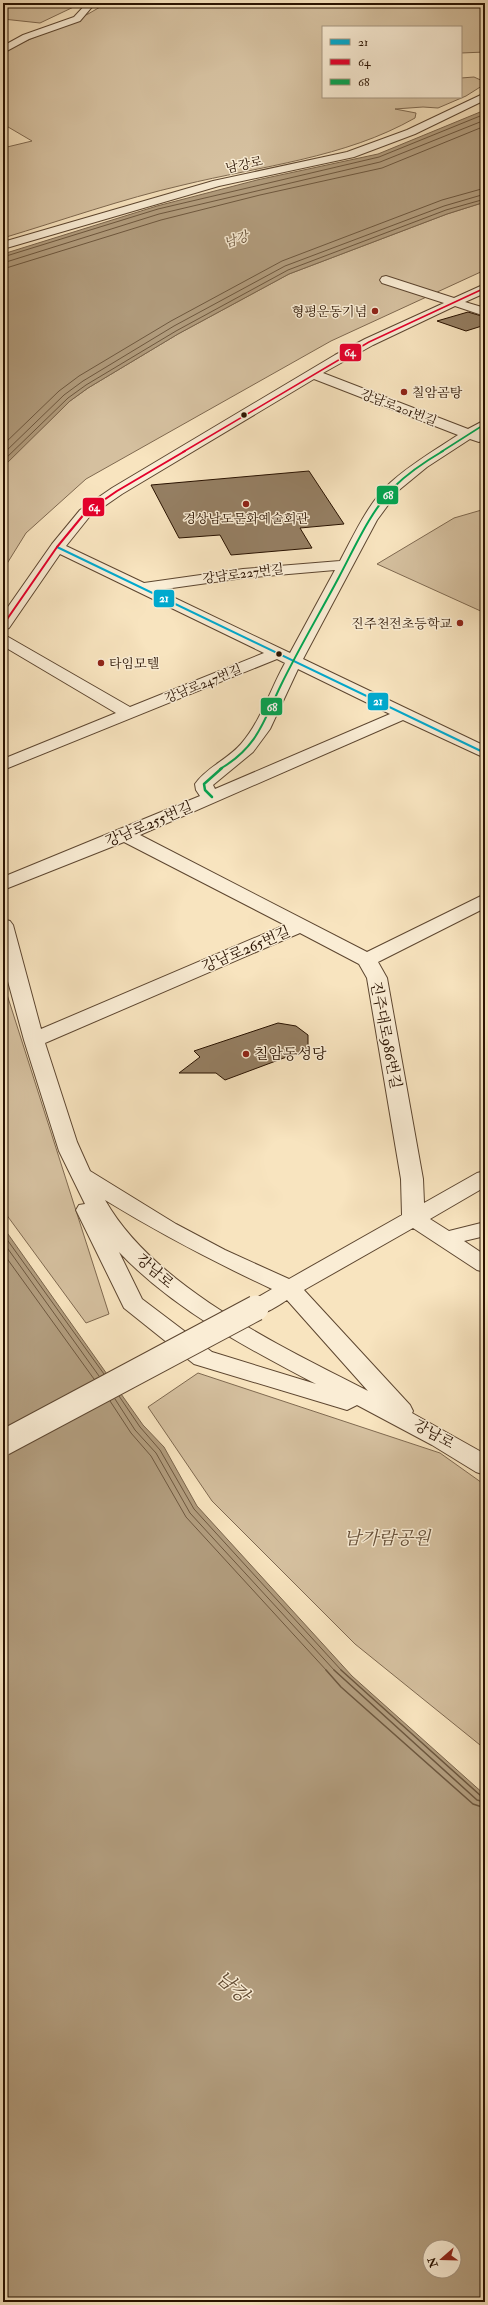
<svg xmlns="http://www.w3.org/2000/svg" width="488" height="2305" font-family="'IM FELL Double Pica','Noto Serif KR',serif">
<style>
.green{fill:#d5c09f;stroke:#7f6950}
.water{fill:#b29d7e;stroke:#7b654c;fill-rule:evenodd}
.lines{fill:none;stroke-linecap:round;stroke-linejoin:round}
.shore-far1{stroke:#6e583f;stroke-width:1}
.shore{stroke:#6e583f;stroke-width:1.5}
.building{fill:#957f63;stroke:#291200}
.minor-casing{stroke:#5d4630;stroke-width:2}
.minor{fill:#faedd5;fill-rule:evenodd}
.minor-bridge-casing{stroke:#5d4630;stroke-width:27;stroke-linecap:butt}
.minor-bridge{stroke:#faedd5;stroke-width:25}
.bus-1-casing{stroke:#faedd5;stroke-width:4}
.bus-2-far1-casing{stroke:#faedd5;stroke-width:3}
.bus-2-casing{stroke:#faedd5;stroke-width:4}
.bus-3-far2-casing{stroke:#faedd5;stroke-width:3}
.bus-3-far1-casing{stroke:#faedd5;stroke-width:4}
.bus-3-casing{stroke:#faedd5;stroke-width:5}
.bus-1{stroke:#00a9ce;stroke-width:2}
.bus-2-far1{stroke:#e4002b;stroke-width:1.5}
.bus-2{stroke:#e4002b;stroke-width:2}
.bus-3-far2{stroke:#00a651;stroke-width:1.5}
.bus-3-far1{stroke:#00a651;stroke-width:2}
.bus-3{stroke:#00a651;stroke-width:2.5}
.poi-dot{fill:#8f2418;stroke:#faedd5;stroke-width:1.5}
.bus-dot{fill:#291200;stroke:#faedd5;stroke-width:1.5}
.labels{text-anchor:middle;stroke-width:3;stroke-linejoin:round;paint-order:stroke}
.far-street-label{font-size:13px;fill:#291200;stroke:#faedd5}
.far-water-label{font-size:13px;font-style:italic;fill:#604a32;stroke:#faedd5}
.far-poi-label{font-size:13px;fill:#291200;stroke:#faedd5;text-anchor:end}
.street-label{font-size:15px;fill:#291200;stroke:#faedd5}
.poi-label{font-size:15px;fill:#291200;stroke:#faedd5;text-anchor:start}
.near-park-label{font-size:18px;font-style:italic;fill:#654f38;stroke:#faedd5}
.near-water-label{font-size:19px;font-style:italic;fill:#604a32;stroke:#faedd5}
.line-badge{stroke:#faedd5;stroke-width:1.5}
.badge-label{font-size:11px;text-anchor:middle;font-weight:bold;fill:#fff}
</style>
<rect width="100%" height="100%" fill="#f8e4bf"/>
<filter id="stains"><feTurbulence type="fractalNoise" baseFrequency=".005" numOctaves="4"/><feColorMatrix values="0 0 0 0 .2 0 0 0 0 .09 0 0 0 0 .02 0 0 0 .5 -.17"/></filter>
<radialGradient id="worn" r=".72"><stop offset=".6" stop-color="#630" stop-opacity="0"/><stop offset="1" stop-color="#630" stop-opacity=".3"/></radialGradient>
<g class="green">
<path d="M3 3H82L40 23 3 19Z"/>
<path d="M107 3H485V52L461 53V27H323V97H461V78L474 77 485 82V84L466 96 438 108 423 107 395 109 416 113 415 118C345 158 261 166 183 185 122 199 63 220 3 238V148L32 141 3 124V51L88 14Z"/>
<path d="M485 202V270L331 341 86 479 26 533 3 570V466L70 401 88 388 178 334 289 274 447 214Z"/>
<path d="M485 509V613L377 564 454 518Z"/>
<path d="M3 982 109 1314 86 1323 3 1210Z"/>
<path d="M198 1373 440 1453 485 1485V1749L355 1644 212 1501 148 1407Z"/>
</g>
<g class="water">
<path d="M485 110V202L447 214 289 274 178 334 88 388 70 401 3 467V254L157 206 257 180 378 154Z"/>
<path d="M3 1227 143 1425 164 1447 197 1506 352 1676 485 1795V2302H3ZM430 2247H454V2271H430Z"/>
</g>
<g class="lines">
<g class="shore-far1">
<path d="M3 257 158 209 379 157 485 114"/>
<path d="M3 263 159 214 380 162 485 120"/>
<path d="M3 269 161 220 260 195 382 168 485 126"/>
<path d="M3 445 59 391 79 376 171 321 282 261 442 200 485 188"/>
<path d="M3 454 64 395 83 381 174 326 285 266 444 206 485 194"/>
<path d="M3 461 68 398 86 385 176 331 288 270 446 210 485 199"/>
<path d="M3 1234 104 1374"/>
<path d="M3 1242 99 1376"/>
<path d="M3 1253 94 1379"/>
<path d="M119 1396 140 1427 160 1450 194 1509 342 1671"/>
<path d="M115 1399 135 1430 156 1453 190 1513 335 1671"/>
<path d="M110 1401 131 1433 151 1456 186 1517 327 1671"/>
</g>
<g class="shore">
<path d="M326 1670 341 1687 473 1804 485 1808"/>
<path d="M334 1670 477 1800 485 1802"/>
<path d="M341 1670 481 1796 485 1797"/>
</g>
</g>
<g class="building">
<path d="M468 312 485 317V325L466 331 437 321Z"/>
<path d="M309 471 344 524 300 528 312 548 231 555 220 535 179 538 151 485Z"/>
<path d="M278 1023 296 1026 308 1035V1049L225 1080 216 1073H179L200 1057 194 1051Z"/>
</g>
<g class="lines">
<g class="minor-casing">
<g id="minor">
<path d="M87 3H99L91 8 80 21 29 39 3 53V46L23 35 74 17Z"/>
<path d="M485 93V100L415 134 354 157 219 186 3 249V242L213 181 347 152 407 130Z"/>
<path d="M386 276 454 298 485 284V293L465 302 485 308V316L455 306 373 345 323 373 468 429 485 420V430L480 433 484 435 485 439 479 442 470 439 427 467 399 490 377 520 303 659 485 746V758L403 720 140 835 367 952 485 894V908L378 962 387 978 423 1179 424 1203 477 1173 485 1171V1187L430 1219 449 1231 485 1222V1236L464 1241 485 1255V1272L477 1270 413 1228 304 1290 410 1405 413 1411 412 1413 485 1454V1475L476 1472 432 1445 357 1405 347 1410 194 1364 124 1308 76 1210 79 1205 85 1204 59 1151 24 1040 3 963V919L10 921 13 925 41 1029 285 925 124 842 3 890V877L200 796 196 790 195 784C207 767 227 760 241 744 261 721 270 690 285 663L277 659 3 770V759L116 713 3 646V634L130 707 264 653 60 554 9 628 3 630V614L52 544 80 510 112 488 335 355 365 339 444 303 382 283 380 280 382 277ZM314 379 458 435C435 450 411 464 390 483 368 503 354 535 340 561L243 569 144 583 66 546 90 516 122 494ZM335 570 290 653 158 590 243 578ZM298 669 390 714 215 789 213 785 253 752 270 729ZM300 933 359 964 367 978 401 1179 402 1215 289 1279 225 1250 176 1224 90 1171 77 1142 45 1043ZM105 1200C159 1233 214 1262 272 1289L248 1303 244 1308 248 1313C263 1317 274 1308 287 1300L368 1391C281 1346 155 1288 105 1200ZM119 1252C173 1309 247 1348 316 1384L212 1352 142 1299Z"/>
</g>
</g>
<use href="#minor" class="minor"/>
<g class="minor-bridge-casing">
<path id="minor-bridge" d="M3 1443 256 1308"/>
</g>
<use href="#minor-bridge" class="minor-bridge"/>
<g class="bus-1-casing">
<path id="bus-1" d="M57 547 485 753"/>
</g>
<g class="bus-2-far1-casing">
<path id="bus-2-far1" d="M183 452 369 342 485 288"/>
</g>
<g class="bus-2-casing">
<path id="bus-2" d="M3 625 57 547 85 513 117 491 185 451"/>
</g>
<g class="bus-3-far2-casing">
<path id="bus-3-far2" d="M441 452 485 424"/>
</g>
<g class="bus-3-far1-casing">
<path id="bus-3-far1" d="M220 769C258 747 264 720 281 685 299 648 320 613 339 577 355 547 370 512 394 487 408 473 426 461 443 451"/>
</g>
<g class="bus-3-casing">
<path id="bus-3" d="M212 797 205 790 204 784 222 768"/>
</g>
<use href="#bus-1" class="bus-1"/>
<use href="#bus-2-far1" class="bus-2-far1"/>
<use href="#bus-2" class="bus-2"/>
<use href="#bus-3-far2" class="bus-3-far2"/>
<use href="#bus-3-far1" class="bus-3-far1"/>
<use href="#bus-3" class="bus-3"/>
</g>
<g class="poi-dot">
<circle cx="375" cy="311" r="4"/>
<circle cx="404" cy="392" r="4"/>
<circle cx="246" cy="504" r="4"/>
<circle cx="460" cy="623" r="4"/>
<circle cx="101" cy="663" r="4"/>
<circle cx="246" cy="1054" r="4"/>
</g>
<g class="bus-dot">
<circle cx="244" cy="415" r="3.5"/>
<circle cx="279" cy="654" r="3.5"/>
</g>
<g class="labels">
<g class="far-street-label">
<text transform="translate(244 164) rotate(-12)" y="5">남강로</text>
<text transform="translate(399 407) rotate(21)" y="5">강남로201번길</text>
<text transform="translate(243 573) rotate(-7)" y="5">강남로227번길</text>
<text transform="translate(203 683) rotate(-22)" y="5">강남로247번길</text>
</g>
<g class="far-water-label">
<text transform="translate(236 239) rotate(-19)" y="5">남강</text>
</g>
<g class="far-poi-label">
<text x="367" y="316">형평운동기념</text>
<text x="412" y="397" text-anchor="start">칠암곰탕</text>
<text x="246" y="523" text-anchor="middle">경상남도문화예술회관</text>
<text x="452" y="628">진주천전초등학교</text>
<text x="109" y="668" text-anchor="start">타임모텔</text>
</g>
<g class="street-label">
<text transform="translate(149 824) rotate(-23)" y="5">강남로255번길</text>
<text transform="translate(246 949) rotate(-23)" y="5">강남로265번길</text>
<text transform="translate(386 1035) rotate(79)" y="5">진주대로986번길</text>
<text transform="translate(155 1271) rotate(41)" y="5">강남로</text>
<text transform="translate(434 1434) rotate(29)" y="5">강남로</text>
</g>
<g class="poi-label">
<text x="254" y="1059">칠암동성당</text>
</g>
<g class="near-park-label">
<text x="387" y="1544">남가람공원</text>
</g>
<g class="near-water-label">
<text transform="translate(233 1986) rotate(42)" y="7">남강</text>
</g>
</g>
<g class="line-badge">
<rect x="339" y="343" width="23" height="19" rx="4" fill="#e4002b"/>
<rect x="376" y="485" width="23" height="20" rx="4" fill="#00a651"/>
<rect x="82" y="497" width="23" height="20" rx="4" fill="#e4002b"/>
<rect x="153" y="589" width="22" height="19" rx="4" fill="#00a9ce"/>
<rect x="367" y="692" width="22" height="19" rx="4" fill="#00a9ce"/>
<rect x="260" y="697" width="23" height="19" rx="4" fill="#00a651"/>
</g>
<g class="badge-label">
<text x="350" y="356">64</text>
<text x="388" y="499">68</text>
<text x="94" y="511">64</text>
<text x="164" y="602">21</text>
<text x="378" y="705">21</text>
<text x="272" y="711">68</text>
</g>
<rect width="488" height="2305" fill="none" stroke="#f8e4bf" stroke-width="16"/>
<rect x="4" y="4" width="480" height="2297" fill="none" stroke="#291200" stroke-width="2"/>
<rect x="8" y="8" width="472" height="2289" fill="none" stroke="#291200"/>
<rect x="322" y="26" width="140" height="72" fill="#faedd5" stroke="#a69580"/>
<rect x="330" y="39" width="20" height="6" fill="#00a9ce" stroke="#a69580"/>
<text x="358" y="46" font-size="12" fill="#291200">21</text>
<rect x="330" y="59" width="20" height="6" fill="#e4002b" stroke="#a69580"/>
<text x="358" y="66" font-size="12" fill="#291200">64</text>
<rect x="330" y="79" width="20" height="6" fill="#00a651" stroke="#a69580"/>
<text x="358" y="86" font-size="12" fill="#291200">68</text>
<g transform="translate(442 2259) rotate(250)"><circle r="19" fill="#faedd5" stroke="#a69580"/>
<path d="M0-3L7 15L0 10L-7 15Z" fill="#8f2418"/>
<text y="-6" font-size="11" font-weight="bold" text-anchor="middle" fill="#291200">N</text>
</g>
<rect width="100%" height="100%" filter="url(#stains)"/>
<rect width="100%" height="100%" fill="url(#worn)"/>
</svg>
